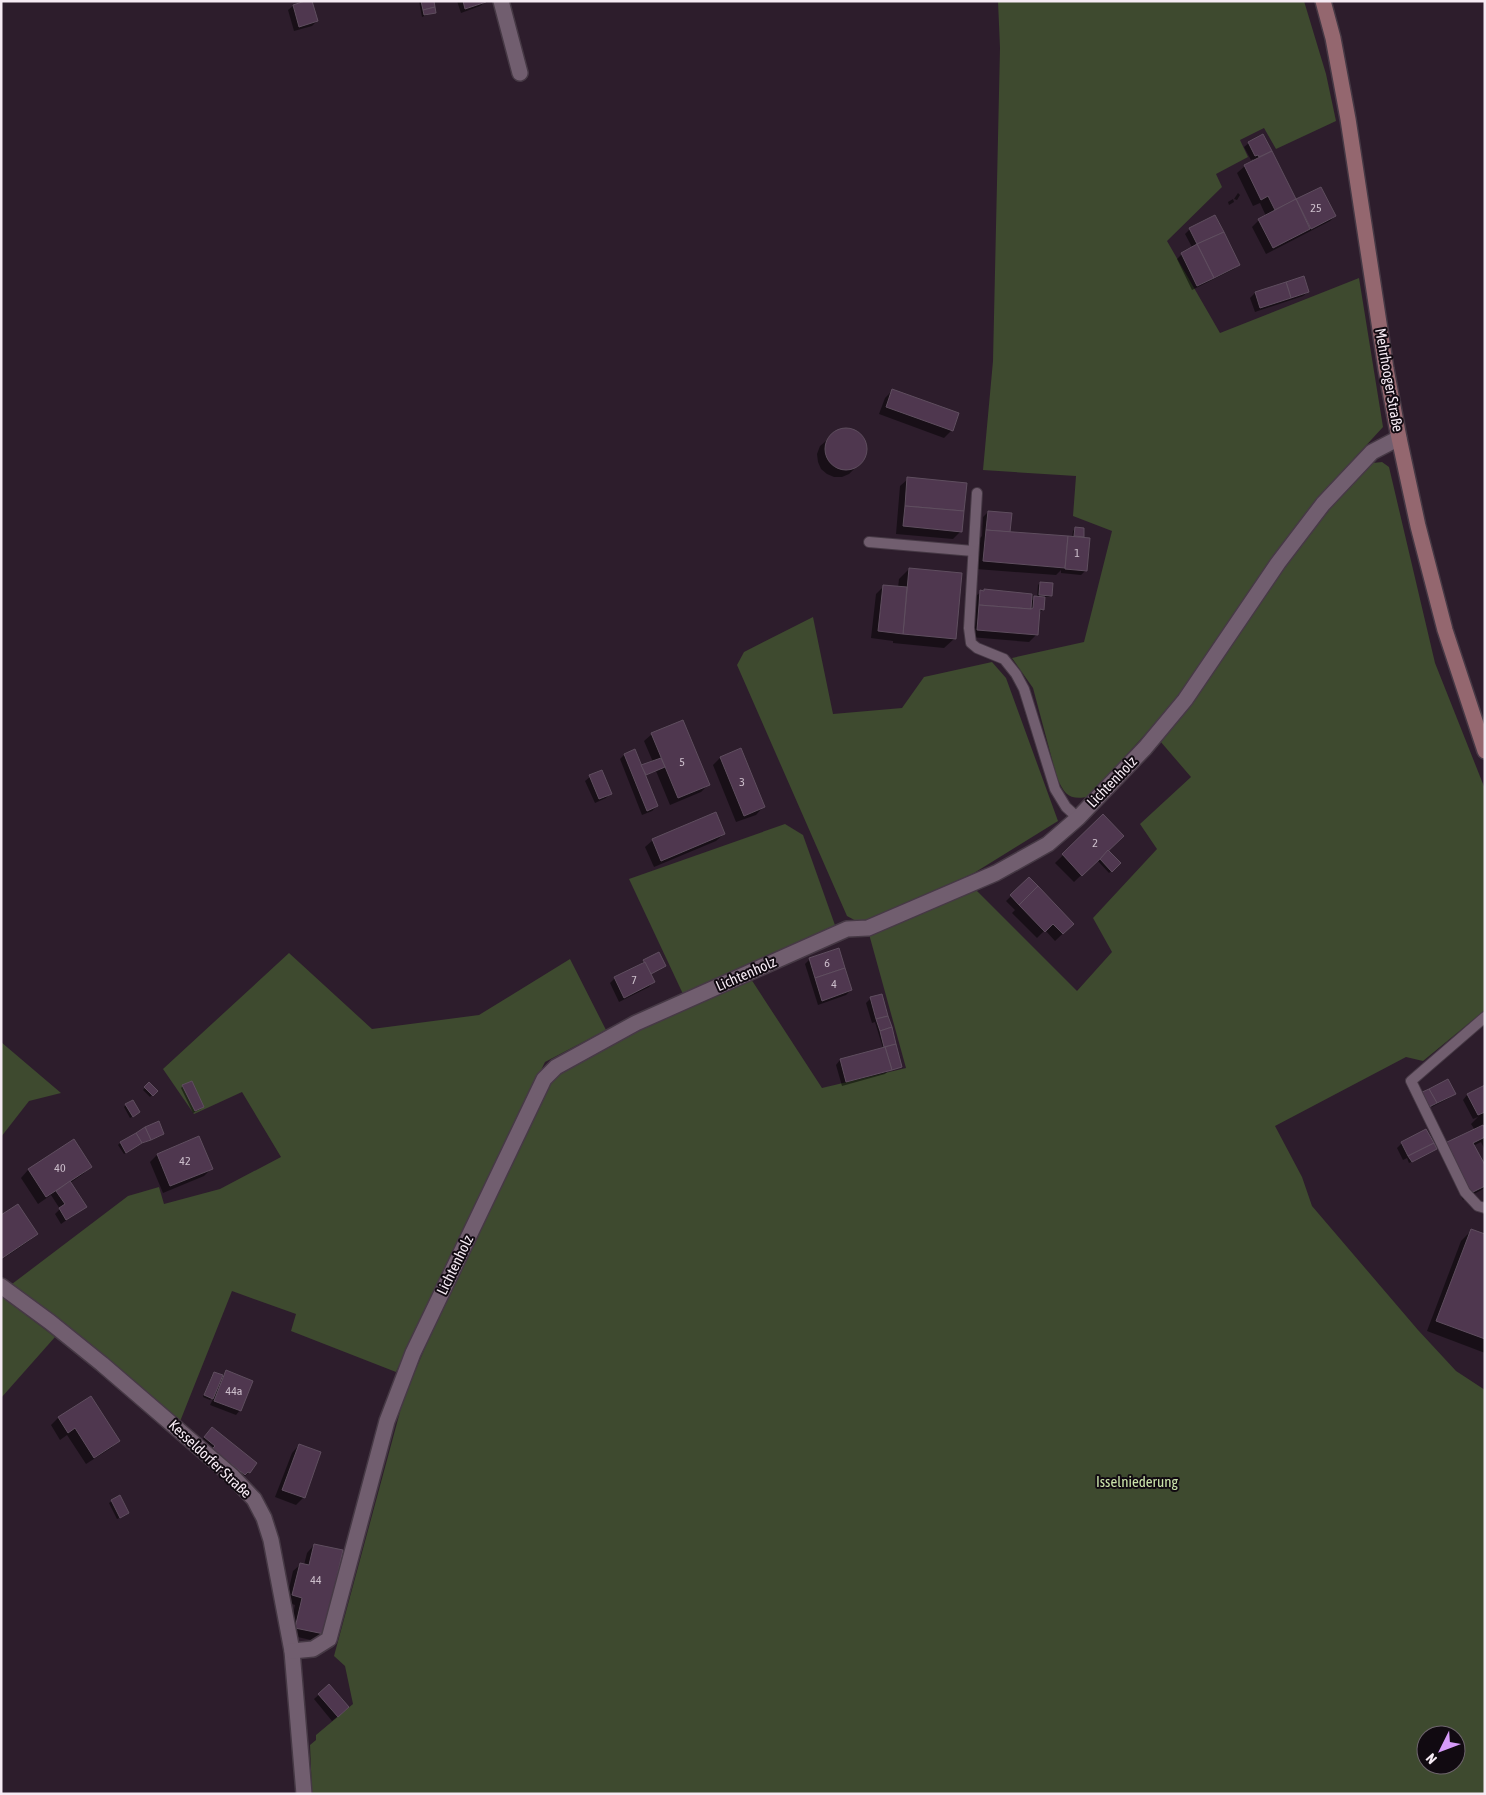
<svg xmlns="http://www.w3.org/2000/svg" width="1486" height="1795" font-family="'Asap Condensed',sans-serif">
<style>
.green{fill:#3e4a2f;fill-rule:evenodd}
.shadow{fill:#0007}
.building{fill:#4f374f;stroke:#5f4e5f}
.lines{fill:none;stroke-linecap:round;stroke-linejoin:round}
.lane-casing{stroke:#463945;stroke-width:12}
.street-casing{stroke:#463945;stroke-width:18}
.secondary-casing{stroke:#463945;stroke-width:18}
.lane{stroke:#715e6f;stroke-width:10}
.street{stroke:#715e6f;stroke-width:15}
.secondary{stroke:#94676f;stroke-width:15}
.labels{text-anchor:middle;stroke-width:4;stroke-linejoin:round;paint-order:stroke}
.number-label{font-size:12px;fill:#ccbecb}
.street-label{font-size:15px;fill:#f6ebf4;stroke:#110a11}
.park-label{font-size:15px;fill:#cae3aa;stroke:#110a11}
</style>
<rect width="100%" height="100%" fill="#2d1d2c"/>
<g class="green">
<path d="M998 1H1304L1326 74 1336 121 1276 149 1264 128 1240 140 1248 157 1216 174 1222 187 1167 241 1220 333 1359 278 1383 427 1338 476 1265 569 1182 694 1088 797C1069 800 1065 795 1057 778L1033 688 1012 658 1084 642 1112 531 1073 516 1076 476 983 470 993 361 1000 48Z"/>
<path d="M1382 462 1389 467 1435 663 1485 789V1010L1423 1061 1406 1057 1275 1126 1302 1177 1312 1206 1418 1330 1456 1371 1485 1390V1794H312L310 1745 316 1740V1735L353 1704 345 1666 334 1656 404 1397 453 1282 543 1092 555 1075 660 1017 751 979 822 1088 906 1068 869 934 974 888 1077 991 1112 952 1093 918 1157 849 1140 824 1191 777 1160 741 1299 547 1356 477 1373 463ZM1426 1735H1456V1765H1426Z"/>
<path d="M813 617 833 714 902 708 924 677 992 662 1006 678 1058 821 974 873 860 923 847 916 737 665 744 652Z"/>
<path d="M785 824 803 835 836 928 683 994 629 879Z"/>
<path d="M289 953 372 1029 479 1015 570 959 606 1030 545 1062 396 1372 291 1331 296 1314 232 1291 179 1424 12 1284 128 1196 159 1187 164 1204 220 1189 281 1157 242 1092 194 1114 163 1069Z"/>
<path d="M1 1042 61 1093 29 1101 1 1137Z"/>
<path d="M1 1296 55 1337 1 1398Z"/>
</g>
<g class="shadow">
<path d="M310 1 317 21 312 26 294 31 288 10 293 6Z"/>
<path d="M419 1H433L435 12 422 17Z"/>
<path d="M457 1H485V2L480 6 461 13Z"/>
<path d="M1263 135 1296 202 1297 200 1335 216 1330 221 1266 254 1252 227 1259 220 1266 216 1260 203 1253 206 1237 173 1245 166 1254 161 1253 159 1251 160 1244 147 1249 143Z"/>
<path d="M1238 193 1240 195 1237 200 1234 199Z"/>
<path d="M1233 199 1234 202 1229 205 1228 202Z"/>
<path d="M1190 229 1239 264 1234 269 1192 290 1177 259 1182 254 1193 249 1185 234Z"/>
<path d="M1303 277 1308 292 1303 296 1255 312 1250 298 1255 293Z"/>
<path d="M892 391 952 430 944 438 879 414 885 398Z"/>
<path d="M841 429H849L856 432 862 437 865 444 866 452 863 460 849 474 842 477H834L827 474 821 469 818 462 817 454 820 446 826 441 834 432Z"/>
<path d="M908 479 961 531 953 539 896 534 900 486Z"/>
<path d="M988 512 1007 533 1072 538 1073 531 1075 529 1082 537 1080 538 1086 570 1081 575 1061 573V570L1056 575 976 569 979 539 982 536 983 517Z"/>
<path d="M909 569 955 638 944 648 893 643V641L871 638 876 594 883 587 898 588 899 579Z"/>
<path d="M1040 583 1051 595 1049 597H1044L1043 609 1038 614 1036 635 1029 642 970 637 976 596 981 592 984 590 1030 602 1035 598H1037L1038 585Z"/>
<path d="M652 734 708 785 701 792 670 805 656 771 644 776 657 806 652 811 642 815 620 759 624 755 641 767 653 762 644 741Z"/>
<path d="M720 758 763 807 756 815 736 822 713 765Z"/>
<path d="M590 777 610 794 606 798 595 803 585 781Z"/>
<path d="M1103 816 1107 850 1119 863 1109 873 1097 860 1074 882 1055 863Z"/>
<path d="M724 834 716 841 654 867 645 847 653 840Z"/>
<path d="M1029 879 1073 924 1055 941 1045 930 1037 938 1012 913 1015 910 1006 901Z"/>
<path d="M810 959 851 990 846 995 818 1005 805 964Z"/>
<path d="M644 961 653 982 649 987 619 1002 610 983 615 978 643 965 642 963Z"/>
<path d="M881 995 901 1066 888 1071 885 1074 842 1086 836 1065 840 1060 883 1048 875 1022 872 1023 866 1003 871 998Z"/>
<path d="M149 1084 156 1091 150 1097 143 1090Z"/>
<path d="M183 1086 203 1107 201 1109 193 1113 181 1088Z"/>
<path d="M1485 1086V1150L1481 1142 1473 1146 1485 1168V1188L1463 1200 1439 1152 1446 1144 1475 1130 1471 1124 1478 1117 1473 1119 1463 1100 1467 1095Z"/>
<path d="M1454 1093 1449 1098 1432 1107 1431 1105Z"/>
<path d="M126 1105 137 1114 130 1118 124 1107Z"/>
<path d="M158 1123 163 1134 161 1136 138 1145 124 1154 118 1145 120 1143Z"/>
<path d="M73 1141 90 1167 83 1174 70 1183 85 1207 61 1224 55 1214 60 1209 51 1195 38 1204 21 1178 28 1170Z"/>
<path d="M1402 1143 1433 1151 1409 1163 1407 1158 1403 1160 1397 1148Z"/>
<path d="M157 1155 211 1169 204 1176 163 1193 150 1162Z"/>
<path d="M1 1217 37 1234 29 1241 1 1260Z"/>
<path d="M1471 1231 1485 1236V1353L1427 1331 1461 1241Z"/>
<path d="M226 1372 240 1410 236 1415 210 1405 214 1397 210 1400 203 1397 212 1375 214 1373 222 1376Z"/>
<path d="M91 1397 118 1441 111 1448 86 1464 67 1435 60 1440 51 1425 58 1418Z"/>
<path d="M207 1434 249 1472 244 1477 242 1476 240 1479 200 1442Z"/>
<path d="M299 1445 304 1497 296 1505 275 1497 292 1453Z"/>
<path d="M119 1497 126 1515 117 1519 109 1503Z"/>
<path d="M314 1545 323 1634 315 1641 289 1635 295 1605 286 1602 293 1571 301 1564 304 1565 307 1553Z"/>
<path d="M329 1686 343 1712 332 1721 314 1699Z"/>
</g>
<g class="building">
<path d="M305 1H312L318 21 299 27 293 5Z"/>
<path d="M421 1H434L435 7 423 10Z"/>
<path d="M463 1H486V2L465 9Z"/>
<path d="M435 7 436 13 424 15 423 10Z"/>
<path d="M1263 134 1272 151 1259 157 1258 155 1255 156 1248 142Z"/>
<path d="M1272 151 1296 199 1275 210 1268 196 1261 200 1244 165Z"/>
<path d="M1321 187 1336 216 1311 229 1296 199Z"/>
<path d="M1296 199 1310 229 1273 248 1258 219Z"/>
<path d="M1215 215 1224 232 1197 244 1189 228Z"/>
<path d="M1224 232 1240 265 1214 278 1197 244Z"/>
<path d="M1197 244 1214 278 1197 286 1181 253Z"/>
<path d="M1304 276 1309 292 1291 298 1286 282Z"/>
<path d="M1286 282 1291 298 1260 308 1255 292Z"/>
<path d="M892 389 959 413 953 431 886 407Z"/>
<circle cx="846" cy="449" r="21"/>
<path d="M907 477 967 483 964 511 905 506Z"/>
<path d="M905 506 964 511 962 532 903 526Z"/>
<path d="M988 511 1012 513 1010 532 986 530Z"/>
<path d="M1075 527 1084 528V537L1074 536Z"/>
<path d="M986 530 1068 536 1065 568 983 561Z"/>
<path d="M1068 536 1090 538 1087 571 1065 569Z"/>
<path d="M909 568 962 573 956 639 903 634Z"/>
<path d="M1040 582 1053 583 1052 596 1039 595Z"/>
<path d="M883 585 907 587 903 634 878 631Z"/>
<path d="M984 589 1032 594 1031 609 979 605 980 590 984 591Z"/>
<path d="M1034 596 1045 597 1044 610 1040 609 1038 635 977 630 979 605 1031 609 1033 608Z"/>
<path d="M683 720 710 785 678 798 651 733Z"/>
<path d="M741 748 765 807 744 816 720 757Z"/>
<path d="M635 749 658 806 647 811 624 754Z"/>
<path d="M661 758 665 767 646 775 641 765Z"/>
<path d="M602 770 612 794 599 799 589 775Z"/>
<path d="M716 812 725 834 661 861 652 839Z"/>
<path d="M1103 814 1124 836 1082 876 1062 854Z"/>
<path d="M1108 850 1121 863 1112 872 1100 859Z"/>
<path d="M1029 877 1038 886 1019 905 1010 895Z"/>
<path d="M1038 886 1074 924 1063 934 1053 924 1045 932 1019 905Z"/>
<path d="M839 948 845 968 815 978 809 958Z"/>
<path d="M659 952 666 966 651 974 643 960Z"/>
<path d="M645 962 655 982 624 998 614 977Z"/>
<path d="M845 968 852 990 822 1001 815 978Z"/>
<path d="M882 994 888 1016 876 1019 870 997Z"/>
<path d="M888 1016 892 1027 880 1031 876 1019Z"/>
<path d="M892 1027 896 1044 884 1047 880 1031Z"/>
<path d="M896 1044 902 1067 892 1070 885 1047Z"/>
<path d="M885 1047 892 1070 846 1082 840 1059Z"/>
<path d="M1448 1079 1456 1094 1437 1103 1429 1089Z"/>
<path d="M192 1081 204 1107 195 1111 182 1085Z"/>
<path d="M149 1082 158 1091 153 1096 144 1087Z"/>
<path d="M1485 1085V1112L1478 1115 1467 1094Z"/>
<path d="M1429 1089 1437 1103 1427 1108 1420 1093Z"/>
<path d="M133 1100 140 1112 133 1117 125 1104Z"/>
<path d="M159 1121 164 1134 151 1140 145 1127Z"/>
<path d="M1483 1125 1485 1128V1137L1473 1143 1485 1165V1186L1471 1193 1445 1143Z"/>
<path d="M145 1127 151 1140 142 1143 136 1133Z"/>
<path d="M1426 1129 1434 1143 1408 1156 1401 1142Z"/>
<path d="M136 1133 142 1143 126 1153 120 1142Z"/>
<path d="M199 1136 213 1169 170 1186 157 1154Z"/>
<path d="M74 1139 92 1167 46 1197 28 1169Z"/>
<path d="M1434 1143 1437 1149 1412 1162 1408 1156Z"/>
<path d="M70 1181 87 1207 66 1220 59 1208 65 1204 56 1191Z"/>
<path d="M18 1204 38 1234 1 1259V1215Z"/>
<path d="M1471 1229 1485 1234V1339L1436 1321Z"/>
<path d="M226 1370 253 1381 241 1411 214 1401Z"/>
<path d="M214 1372 223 1375 213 1399 204 1395Z"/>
<path d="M91 1396 120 1441 94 1458 75 1428 68 1433 58 1417Z"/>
<path d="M212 1427 257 1463 250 1473 248 1472 245 1475 212 1449 215 1446 204 1437Z"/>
<path d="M299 1444 321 1452 305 1498 282 1490Z"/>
<path d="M120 1495 129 1513 120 1518 111 1500Z"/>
<path d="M314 1544 343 1550 324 1634 295 1628 302 1598 292 1595 300 1563 309 1565Z"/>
<path d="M329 1684 349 1707 338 1717 318 1694Z"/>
</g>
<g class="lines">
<g class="lane-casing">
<g id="lane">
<path d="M977 493 969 628 971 643 977 648 1004 659 1016 674 1024 689 1055 789 1066 807 1078 818"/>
<path d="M869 542 973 551"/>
<path d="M1485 1017 1411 1081 1465 1192 1478 1206 1485 1208"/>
</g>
</g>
<g class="street-casing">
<g id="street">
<path d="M501 1 520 73"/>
<path d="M1 1286 50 1322 102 1364 232 1476 254 1499 264 1518 271 1540 292 1651 304 1794"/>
<path d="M292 1651 313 1649 329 1639 387 1421 413 1353 544 1079 556 1067 636 1023 847 929 868 928 996 873 1048 844 1078 818 1145 748 1185 700 1278 563 1323 504 1372 452 1399 438"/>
</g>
</g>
<g class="secondary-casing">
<path id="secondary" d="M1323 1 1333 38 1348 119 1386 369 1399 438 1418 526 1445 630 1485 751"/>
</g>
<use href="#lane" class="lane"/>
<use href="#street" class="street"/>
<use href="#secondary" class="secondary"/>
</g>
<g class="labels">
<g class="number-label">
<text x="1316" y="212">25</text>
<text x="1077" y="557">1</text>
<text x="682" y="766">5</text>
<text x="742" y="786">3</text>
<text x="1095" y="847">2</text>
<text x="827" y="967">6</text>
<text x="634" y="984">7</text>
<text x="834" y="988">4</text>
<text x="185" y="1165">42</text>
<text x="60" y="1172">40</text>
<text x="234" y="1395">44a</text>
<text x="316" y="1584">44</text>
</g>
<g class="street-label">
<text transform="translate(1389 380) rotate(80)" y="5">Mehrhooger Straße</text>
<text transform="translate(1112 782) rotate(-46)" y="5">Lichtenholz</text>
<text transform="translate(746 974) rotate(-24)" y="5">Lichtenholz</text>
<text transform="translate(455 1265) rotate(-64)" y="5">Lichtenholz</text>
<text transform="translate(210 1459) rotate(43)" y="5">Kesseldorfer Straße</text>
</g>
<g class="park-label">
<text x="1137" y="1487">Isselniederung</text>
</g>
</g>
<rect width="1486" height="1795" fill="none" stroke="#f6ebf4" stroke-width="5"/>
<g transform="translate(1441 1750) rotate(228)"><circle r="24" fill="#110a11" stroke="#6d646c"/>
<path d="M0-4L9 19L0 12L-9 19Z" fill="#d69bf9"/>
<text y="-8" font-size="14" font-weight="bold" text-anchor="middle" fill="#f6ebf4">N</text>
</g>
</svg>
